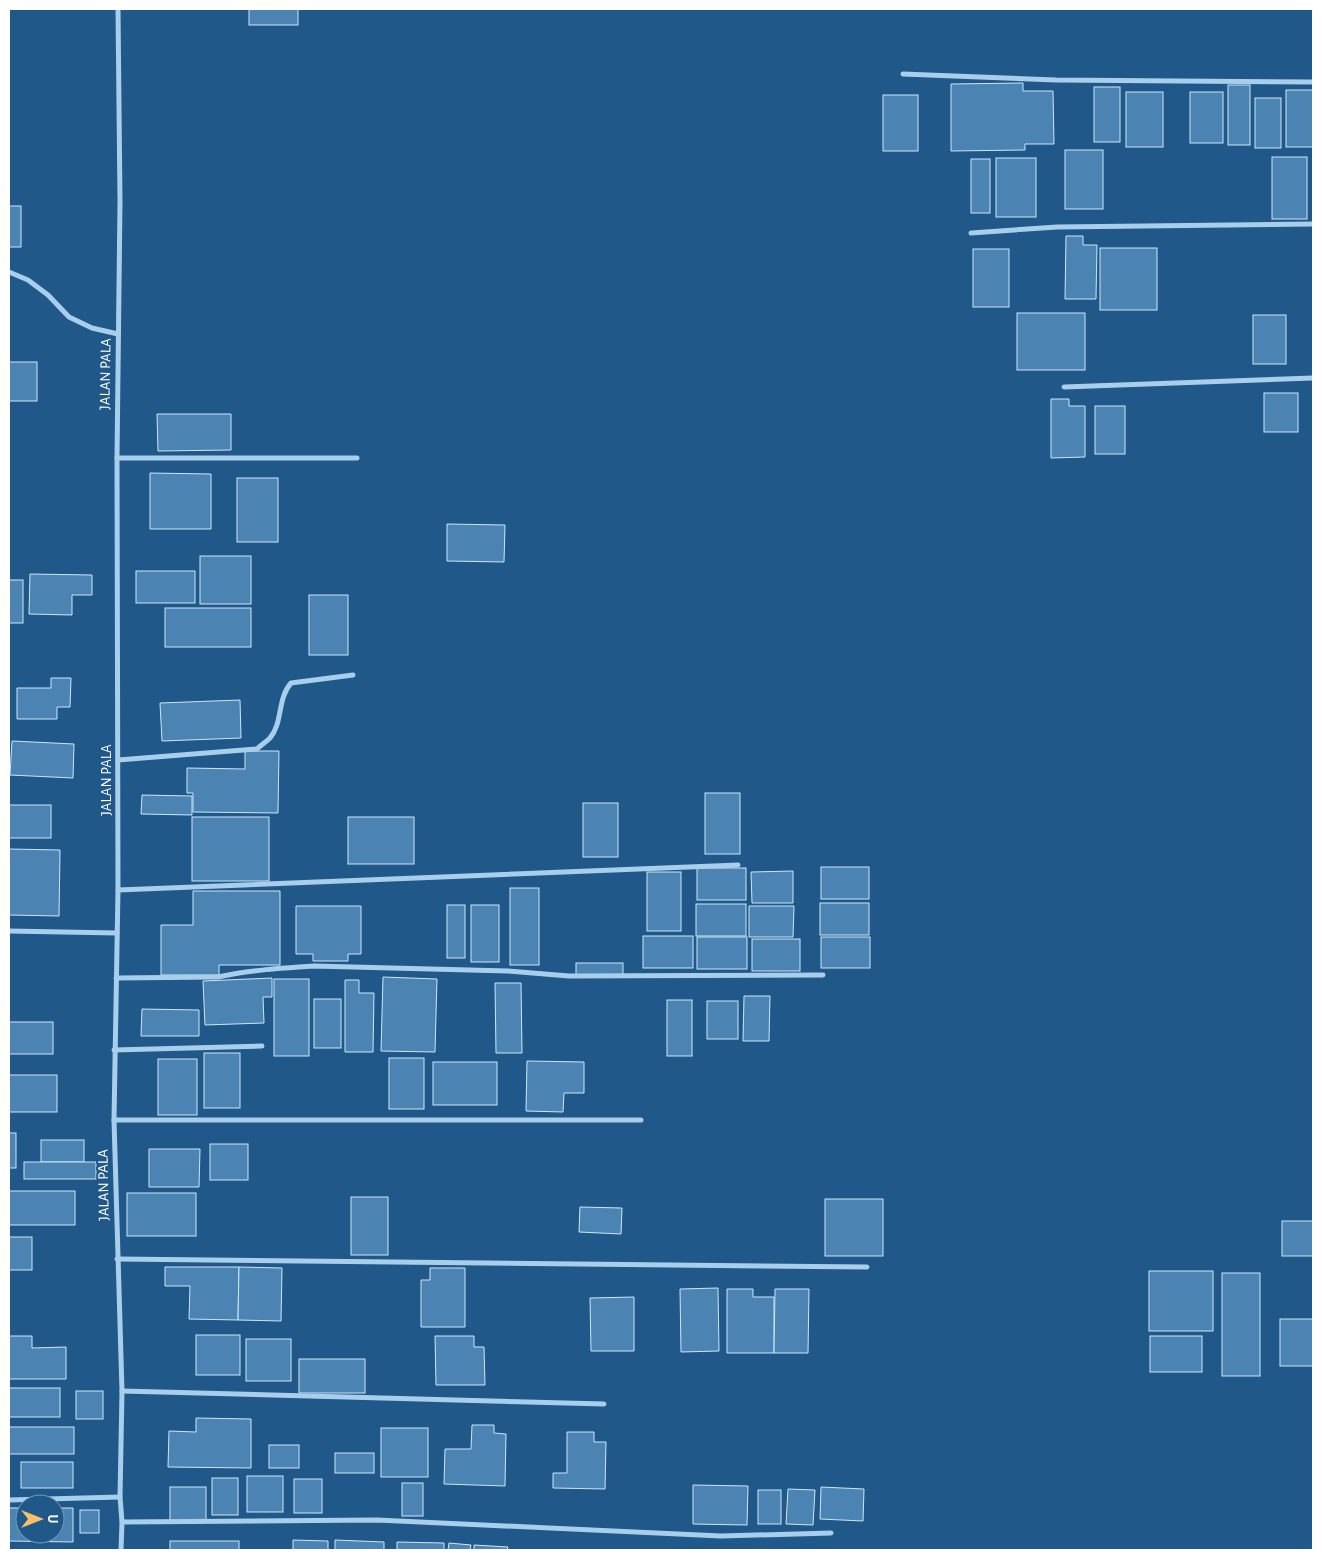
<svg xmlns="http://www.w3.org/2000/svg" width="1322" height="1559" font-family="'Alegreya Sans',sans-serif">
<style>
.building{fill:#4b84b2;stroke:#cee6f8}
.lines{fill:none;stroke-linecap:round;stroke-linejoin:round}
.minor{stroke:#a9ceeb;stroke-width:5}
.labels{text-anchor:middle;stroke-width:4;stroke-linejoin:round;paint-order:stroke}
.street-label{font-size:15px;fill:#fff;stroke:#1f5889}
</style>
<rect width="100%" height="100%" fill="#1f5889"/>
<g class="building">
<rect x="249" y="9" width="49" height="16"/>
<path d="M1023 83V91H1053L1054 144H1025V150L951 151V84Z"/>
<rect x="1228" y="85" width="22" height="60"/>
<rect x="1094" y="87" width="26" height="55"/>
<rect x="1286" y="90" width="27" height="57"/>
<rect x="1126" y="92" width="37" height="55"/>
<rect x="1190" y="92" width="33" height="51"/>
<rect x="883" y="95" width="35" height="56"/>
<rect x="1255" y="98" width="26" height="50"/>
<rect x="1065" y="150" width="38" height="59"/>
<rect x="1272" y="157" width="35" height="62"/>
<rect x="996" y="158" width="40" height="59"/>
<rect x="971" y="159" width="19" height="54"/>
<rect x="9" y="206" width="12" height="41"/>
<path d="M1066 236H1083V245H1097L1096 299H1065Z"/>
<rect x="1100" y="248" width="57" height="62"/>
<rect x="973" y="249" width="36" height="58"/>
<rect x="1017" y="313" width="68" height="57"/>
<rect x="1253" y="315" width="33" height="49"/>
<rect x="9" y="362" width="28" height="39"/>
<rect x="1264" y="393" width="34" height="39"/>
<path d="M1051 399H1069V406H1085V457L1051 458Z"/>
<rect x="1095" y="406" width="30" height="48"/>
<path d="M157 414H231V450L158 451Z"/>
<path d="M150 473 211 474V529H150Z"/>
<rect x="237" y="478" width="41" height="64"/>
<path d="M447 524 505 525 504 562 447 561Z"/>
<rect x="200" y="556" width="51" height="48"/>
<rect x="136" y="571" width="59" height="32"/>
<path d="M30 574 92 575V595H72V615L29 614Z"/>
<rect x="9" y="580" width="14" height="43"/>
<rect x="309" y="595" width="39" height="60"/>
<rect x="165" y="608" width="86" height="39"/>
<path d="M51 678H71L70 707H57V719H17V688H51Z"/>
<path d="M240 700 241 738 162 741 160 703Z"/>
<path d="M12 741 74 744 73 778 10 775Z"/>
<path d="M245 751H279L278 813 193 812V793H187V768L245 769Z"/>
<rect x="705" y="793" width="35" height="61"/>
<path d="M142 795 192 796V815L141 814Z"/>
<rect x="583" y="803" width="35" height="54"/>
<rect x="9" y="805" width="42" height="33"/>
<rect x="192" y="817" width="77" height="64"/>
<rect x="348" y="817" width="66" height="47"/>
<path d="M9 849 60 850 59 916 9 915Z"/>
<rect x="821" y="867" width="48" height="32"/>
<rect x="697" y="868" width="49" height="32"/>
<path d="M793 871V903H752L751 872Z"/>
<rect x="647" y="872" width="34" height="59"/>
<rect x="510" y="888" width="29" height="77"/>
<path d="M193 891H280V965H219V975H161V925H193Z"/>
<rect x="820" y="903" width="49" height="32"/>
<rect x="696" y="904" width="50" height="32"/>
<rect x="447" y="905" width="18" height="53"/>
<rect x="471" y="905" width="28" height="57"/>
<path d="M296 906H361V954H348V961H313V954H296Z"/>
<path d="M749 906H794L793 937H749Z"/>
<rect x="643" y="936" width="50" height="32"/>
<rect x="697" y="937" width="50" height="32"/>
<rect x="821" y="937" width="49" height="31"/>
<rect x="752" y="939" width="48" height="32"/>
<rect x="576" y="963" width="47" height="12"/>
<path d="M383 977 437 979 435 1052 381 1051Z"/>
<path d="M272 978V997H263L264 1023 205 1025 203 981Z"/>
<rect x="274" y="979" width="35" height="77"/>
<path d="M345 980H359V993H374L373 1052H345Z"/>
<path d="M495 983H521L522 1053H496Z"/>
<path d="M744 996H770L769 1041H743Z"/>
<rect x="314" y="999" width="27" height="49"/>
<rect x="667" y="1000" width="25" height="56"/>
<rect x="707" y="1001" width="31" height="38"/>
<path d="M142 1009 199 1010V1036H141Z"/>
<rect x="9" y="1022" width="44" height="32"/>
<rect x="204" y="1053" width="36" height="55"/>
<rect x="389" y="1058" width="35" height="51"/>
<rect x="158" y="1059" width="39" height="56"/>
<path d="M527 1061 584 1062V1093H564L563 1112 526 1111Z"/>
<rect x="433" y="1062" width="64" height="43"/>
<rect x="9" y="1075" width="48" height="37"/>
<rect x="9" y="1133" width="7" height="35"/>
<rect x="41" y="1140" width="43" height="22"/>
<rect x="210" y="1144" width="38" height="36"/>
<path d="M149 1149H200L199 1187H149Z"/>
<rect x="24" y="1162" width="72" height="17"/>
<rect x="9" y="1191" width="66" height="34"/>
<rect x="127" y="1193" width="69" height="43"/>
<rect x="351" y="1197" width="37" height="58"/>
<rect x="825" y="1199" width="58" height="57"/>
<path d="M580 1207 622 1208 621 1234 579 1232Z"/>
<rect x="1282" y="1221" width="31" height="35"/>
<rect x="9" y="1237" width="23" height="33"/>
<path d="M165 1267H239L238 1320 189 1319 190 1286H165Z"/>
<path d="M239 1267 282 1268 281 1321 238 1320Z"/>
<path d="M430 1268H465V1327H421V1280H430Z"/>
<rect x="1149" y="1271" width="64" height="60"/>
<rect x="1222" y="1273" width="38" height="103"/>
<path d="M718 1288 719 1351 681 1352 680 1289Z"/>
<path d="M727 1289H753V1297H774V1353H727Z"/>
<path d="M775 1289H809L808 1353H774Z"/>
<path d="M634 1297V1351H591L590 1298Z"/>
<rect x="1280" y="1319" width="33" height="47"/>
<rect x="196" y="1335" width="44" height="40"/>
<path d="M9 1336H32V1348L66 1347V1379H9Z"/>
<path d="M435 1336H474V1347H484L485 1385H436Z"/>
<rect x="1150" y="1336" width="52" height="36"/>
<rect x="246" y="1339" width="45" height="42"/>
<rect x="299" y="1359" width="66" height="34"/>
<rect x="9" y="1388" width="51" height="29"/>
<rect x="76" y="1391" width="27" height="28"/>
<path d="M196 1418 251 1419V1468L168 1467 169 1431 196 1432Z"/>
<path d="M472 1425H494V1433L506 1434 505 1486 444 1484 445 1449H471Z"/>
<rect x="9" y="1427" width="65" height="27"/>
<rect x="381" y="1428" width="47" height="49"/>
<path d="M567 1432H594V1442H606L605 1489 553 1488V1473H567Z"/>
<rect x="269" y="1445" width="30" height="23"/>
<rect x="335" y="1453" width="39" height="20"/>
<rect x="21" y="1462" width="52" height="26"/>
<rect x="247" y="1476" width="36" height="36"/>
<rect x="212" y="1478" width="26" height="37"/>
<rect x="294" y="1479" width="28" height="34"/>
<rect x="402" y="1483" width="21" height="33"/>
<path d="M693 1485 748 1486 747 1525 693 1524Z"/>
<rect x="170" y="1487" width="36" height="34"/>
<path d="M821 1487 864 1489 863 1521 820 1519Z"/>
<path d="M788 1489 815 1490 813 1525 786 1524Z"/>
<rect x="758" y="1490" width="23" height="34"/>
<path d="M9 1508H25V1534H55V1508H73V1542L9 1541Z"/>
<rect x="80" y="1510" width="19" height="23"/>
<path d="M293 1540 328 1541V1550H293Z"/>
<path d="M335 1540 384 1542V1550H335Z"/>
<rect x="170" y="1541" width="69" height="9"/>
<path d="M397 1542 444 1543V1550H397Z"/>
<path d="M449 1543 471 1545 470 1550H448Z"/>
<path d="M474 1545 508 1547 507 1550H474Z"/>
</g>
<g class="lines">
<g class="minor">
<path d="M118 9 120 202 117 458 118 890 114 1120 122 1391 120 1497 122 1522 121 1550"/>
<path d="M903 74 1056 80 1313 82"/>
<path d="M971 233 1057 227 1313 224"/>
<path d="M9 272 28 280 48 295 69 317 92 328 118 334"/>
<path d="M1064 387 1313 378"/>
<path d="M117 458H357"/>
<path d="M118 760 257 749C261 745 266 742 270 738 283 723 277 699 291 683L353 675"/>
<path d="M118 890 738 865"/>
<path d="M9 931 117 933"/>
<path d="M116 978 218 977C250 970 282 968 314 966L508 971 569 976 823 975"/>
<path d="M114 1050 262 1046"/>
<path d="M114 1120H641"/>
<path d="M117 1259 867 1267"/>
<path d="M122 1391 604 1404"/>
<path d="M9 1500 120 1497"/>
<path d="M122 1522 377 1520 721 1536 831 1533"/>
</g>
</g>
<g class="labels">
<g class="street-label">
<text transform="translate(105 374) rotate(-89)" y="5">JALAN PALA</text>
<text transform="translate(106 780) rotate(-90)" y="5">JALAN PALA</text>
<text transform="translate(103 1185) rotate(-91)" y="5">JALAN PALA</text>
</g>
</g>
<rect width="1322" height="1559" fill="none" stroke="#ffffff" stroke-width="20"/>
<g transform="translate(40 1519) rotate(90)"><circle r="24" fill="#1f5889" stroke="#799bb8"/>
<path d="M0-4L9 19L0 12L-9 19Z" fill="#f9c069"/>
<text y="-8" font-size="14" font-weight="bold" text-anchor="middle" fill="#ffffff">U</text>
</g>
</svg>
